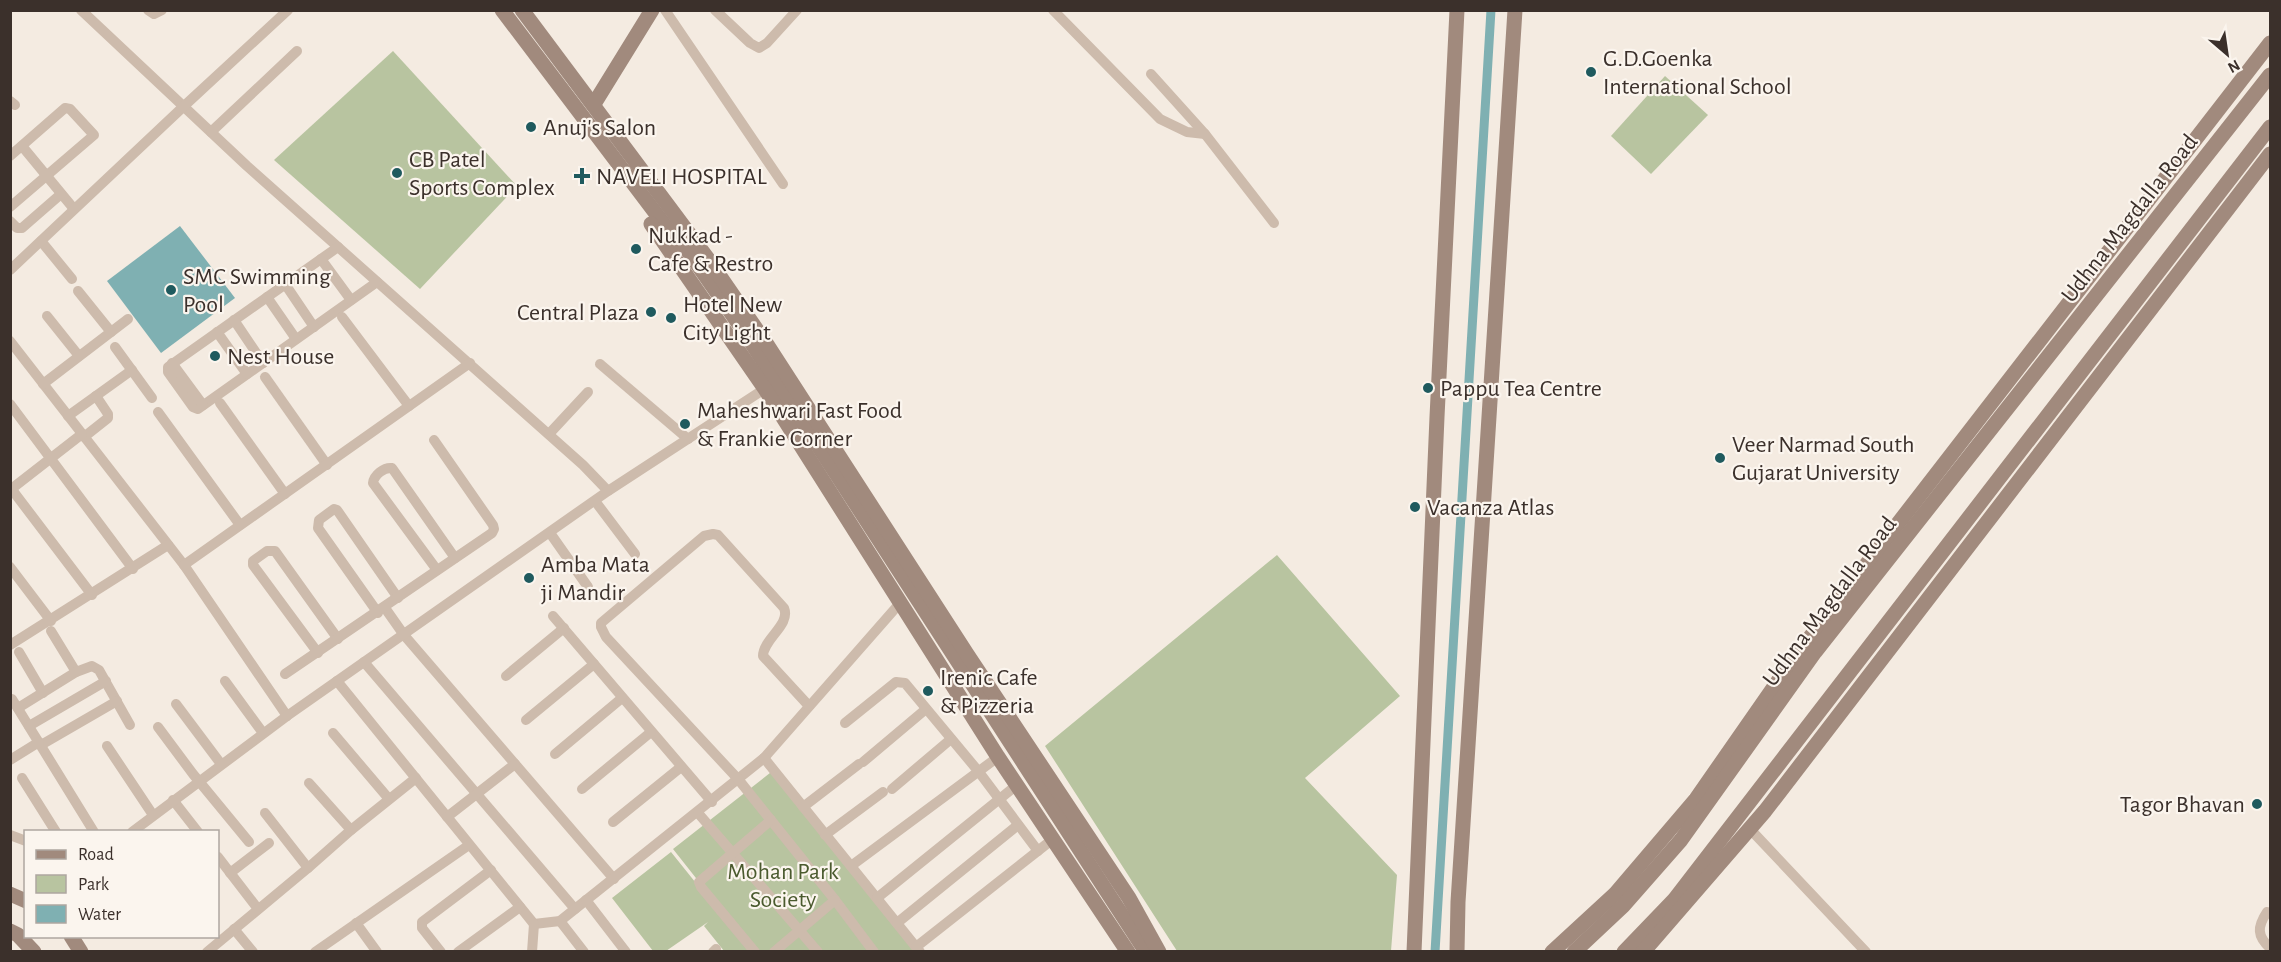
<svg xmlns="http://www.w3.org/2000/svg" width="2281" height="962" font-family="'Alegreya Sans',sans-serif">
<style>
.green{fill:#b8c4a0}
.water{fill:#7fb0b2}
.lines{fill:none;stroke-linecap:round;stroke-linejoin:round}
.canal{stroke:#7fb0b2;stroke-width:9}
.street{stroke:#cdbbac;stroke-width:10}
.secondary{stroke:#a18a7d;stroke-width:15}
.poi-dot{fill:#1f5a5e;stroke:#fbf5ee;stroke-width:2}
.labels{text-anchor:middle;stroke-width:4.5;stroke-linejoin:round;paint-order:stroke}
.poi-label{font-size:24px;fill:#3b302b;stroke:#fbf5ee;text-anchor:start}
.street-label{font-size:24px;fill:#3b302b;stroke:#fbf5ee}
.park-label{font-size:24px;fill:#4a5a2e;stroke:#fbf5ee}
</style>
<rect width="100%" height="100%" fill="#f4ebe1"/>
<g class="green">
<path d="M393 51 517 186 420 289 274 160Z"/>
<path d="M1665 76 1708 115 1651 174 1611 136Z"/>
<path d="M1277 555 1400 696 1305 778 1397 875 1391 951H1177L1045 746Z"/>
<path d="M775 769 919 951H724L704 926 708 922 666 951H653L612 898 671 852 720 913 722 911 673 849Z"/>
</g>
<path class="water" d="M180 226 235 298 161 353 107 281Z"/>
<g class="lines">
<path class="canal" d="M1435 952 1491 10"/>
<g class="street">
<path d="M81 10 247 166 583 465 608 491"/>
<path d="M148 10 154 14 162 10"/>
<path d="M665 10 783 184"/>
<path d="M715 10 750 43 759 48 767 43 797 10"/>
<path d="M1053 10 1160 119 1187 132 1205 134"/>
<path d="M1151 74 1205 134 1274 223"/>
<path d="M10 101 15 105"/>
<path d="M211 132 297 51"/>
<path d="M22 146 74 209"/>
<path d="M10 156 65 108 70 109 94 135 10 207"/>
<path d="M10 221 17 228H22L61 194"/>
<path d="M41 241 72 279"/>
<path d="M338 247 168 367V372L193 407 198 409 377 282"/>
<path d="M321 259 351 300"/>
<path d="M10 270 183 107 288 10"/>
<path d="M285 284 314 327"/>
<path d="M78 291 111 332"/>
<path d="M267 297 296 339"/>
<path d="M47 316 79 356"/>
<path d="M342 317 409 406"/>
<path d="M234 320 263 363"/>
<path d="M217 332 247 374"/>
<path d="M10 341 184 565 287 716"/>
<path d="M115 347 152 398"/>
<path d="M172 363 203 405"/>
<path d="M600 364 688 439"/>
<path d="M265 377 327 465"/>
<path d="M43 384 128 319"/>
<path d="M220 403 285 494"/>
<path d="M10 404 133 569"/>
<path d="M158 412 240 525"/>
<path d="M68 416 132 370"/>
<path d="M549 434 588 392"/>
<path d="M84 437 108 418V414L96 396"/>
<path d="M10 487 92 595"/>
<path d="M10 490 82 434"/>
<path d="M595 501 635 554"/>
<path d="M550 533 588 587"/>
<path d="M184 565 470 363"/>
<path d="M10 567 51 621"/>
<path d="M437 570 373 483C374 475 384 467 392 468L455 558"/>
<path d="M385 608 404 635 614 879"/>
<path d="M378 613 318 528 319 520 334 509 337 510 398 598"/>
<path d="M553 616 712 802"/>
<path d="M51 631 76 672"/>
<path d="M10 645 168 545"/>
<path d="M19 652 43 693"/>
<path d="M318 653 253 565V561L267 551H275L338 639"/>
<path d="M364 662 575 909"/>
<path d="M285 674 492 533 494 529 493 525 434 440"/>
<path d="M506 676 564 628"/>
<path d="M225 681 263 733"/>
<path d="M337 681 534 924 560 921 764 758 900 603"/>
<path d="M12 699 94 832"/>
<path d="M176 704 221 764"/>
<path d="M809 706 763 656C763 639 791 625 784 608L718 535 713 534 704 536 601 623V627L606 637 738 779 835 900 874 952"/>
<path d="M18 708 76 672 92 666 99 670 130 725"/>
<path d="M526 720 594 664"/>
<path d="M845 723 896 682 905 683 979 772 1038 851"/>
<path d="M29 726 106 681"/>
<path d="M158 727 193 774 249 842"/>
<path d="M333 733 389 799"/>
<path d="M41 745 117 701"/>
<path d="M107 746 153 815"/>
<path d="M555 754 622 698"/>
<path d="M764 758 920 952"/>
<path d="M10 760 39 742"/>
<path d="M863 762 926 709"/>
<path d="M22 778 56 832"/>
<path d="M309 783 351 830"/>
<path d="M582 789 651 732"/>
<path d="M892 789 951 739"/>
<path d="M173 800 198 832"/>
<path d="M803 807 859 764"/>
<path d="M265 813 308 868"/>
<path d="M698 813 818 952"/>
<path d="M447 817 515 764"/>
<path d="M613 822 681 767"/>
<path d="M1750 829 1866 952"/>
<path d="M132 832 287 716 608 491 769 386"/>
<path d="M10 835 26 841"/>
<path d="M825 835 883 792"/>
<path d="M218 857 258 909"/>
<path d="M851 866 998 757"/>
<path d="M230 873 269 843"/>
<path d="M877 898 1017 785"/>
<path d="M586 900 626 952"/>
<path d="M2267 912C2257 927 2257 936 2270 948"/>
<path d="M560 921 584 952"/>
<path d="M356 923 377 952"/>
<path d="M897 923 1018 825"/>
<path d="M234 929 253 952"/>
<path d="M916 947 1053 839"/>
<path d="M207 952 308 868 351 830 416 778"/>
<path d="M315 952 469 845"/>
<path d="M441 952 422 928V922L491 870"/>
<path d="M458 952 520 907"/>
<path d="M532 952 534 924"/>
<path d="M713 952 716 949"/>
<path d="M755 952 701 887 699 882 771 820"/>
<path d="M774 952 835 900"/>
</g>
<g class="secondary">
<path d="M502 10 673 236 686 248 743 330 1146 952"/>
<path d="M522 10 708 259 768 346 967 654 1129 898 1159 952"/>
<path d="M594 104 652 10"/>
<path d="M651 224 765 389 998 757 1128 952"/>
<path d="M10 894 26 901"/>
<path d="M10 931 18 935 34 952"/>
<path d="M71 936 81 952"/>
<path d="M1414 952 1437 417 1457 10"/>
<path d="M1457 952 1458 902 1515 10"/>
<path d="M1552 952 1615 894 1696 799 1797 654 2270 43"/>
<path d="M1574 952 1623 906 1681 840 1815 652 2270 75"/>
<path d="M1624 952 1674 900 2270 127"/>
<path d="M1643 952 1765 811 2270 154"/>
</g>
</g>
<g class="poi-dot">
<circle cx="1591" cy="72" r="6"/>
<circle cx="531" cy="127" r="6"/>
<circle cx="397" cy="173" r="6"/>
<path d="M579 167h6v6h6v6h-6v6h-6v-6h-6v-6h6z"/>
<circle cx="636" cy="249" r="6"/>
<circle cx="171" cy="290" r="6"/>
<circle cx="651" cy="312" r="6"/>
<circle cx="671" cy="318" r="6"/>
<circle cx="215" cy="356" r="6"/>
<circle cx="1428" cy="388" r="6"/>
<circle cx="685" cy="424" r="6"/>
<circle cx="1720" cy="458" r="6"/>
<circle cx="1415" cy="507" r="6"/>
<circle cx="529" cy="578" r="6"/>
<circle cx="928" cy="691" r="6"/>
<circle cx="2257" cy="804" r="6"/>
</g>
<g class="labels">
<g class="poi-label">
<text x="1603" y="66">G.D.Goenka<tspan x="1603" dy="28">International School</tspan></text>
<text x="543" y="135">Anuj's Salon</text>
<text x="409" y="167">CB Patel<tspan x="409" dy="28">Sports Complex</tspan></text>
<text x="596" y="184">NAVELI HOSPITAL</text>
<text x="648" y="243">Nukkad -<tspan x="648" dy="28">Cafe &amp; Restro</tspan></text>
<text x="183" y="284">SMC Swimming<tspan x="183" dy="28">Pool</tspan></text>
<text x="683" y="312">Hotel New<tspan x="683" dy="28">City Light</tspan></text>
<text x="639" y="320" text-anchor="end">Central Plaza</text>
<text x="227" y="364">Nest House</text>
<text x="1440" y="396">Pappu Tea Centre</text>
<text x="697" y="418">Maheshwari Fast Food<tspan x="697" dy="28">&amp; Frankie Corner</tspan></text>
<text x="1732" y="452">Veer Narmad South<tspan x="1732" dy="28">Gujarat University</tspan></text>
<text x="1427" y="515">Vacanza Atlas</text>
<text x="541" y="572">Amba Mata<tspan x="541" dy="28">ji Mandir</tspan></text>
<text x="940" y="685">Irenic Cafe<tspan x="940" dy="28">&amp; Pizzeria</tspan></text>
<text x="2245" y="812" text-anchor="end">Tagor Bhavan</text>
</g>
<g class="street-label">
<text transform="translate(2129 218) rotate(-52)" y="8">Udhna Magdalla Road</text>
<text transform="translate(1829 601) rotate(-53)" y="8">Udhna Magdalla Road</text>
</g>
<g class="park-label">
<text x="783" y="879">Mohan Park<tspan x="783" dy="28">Society</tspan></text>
</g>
</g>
<rect width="2281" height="962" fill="none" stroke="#3b302b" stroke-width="24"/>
<rect x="24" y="830" width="195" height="108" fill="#fbf5ee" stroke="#aea6a0" stroke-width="1.5"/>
<rect x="36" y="850" width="30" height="9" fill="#a18a7d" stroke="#aea6a0" stroke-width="1.5"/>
<text x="78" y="860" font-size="18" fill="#3b302b">Road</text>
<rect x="36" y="875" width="30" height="18" fill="#b8c4a0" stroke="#aea6a0" stroke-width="1.5"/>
<text x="78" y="890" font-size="18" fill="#3b302b">Park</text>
<rect x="36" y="905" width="30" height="18" fill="#7fb0b2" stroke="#aea6a0" stroke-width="1.5"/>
<text x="78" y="920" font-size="18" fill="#3b302b">Water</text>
<g transform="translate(2227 54) rotate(151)" stroke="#fbf5ee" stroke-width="4.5" paint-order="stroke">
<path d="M0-4.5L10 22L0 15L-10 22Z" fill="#3b302b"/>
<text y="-9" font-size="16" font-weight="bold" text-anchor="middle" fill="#3b302b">N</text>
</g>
</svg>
